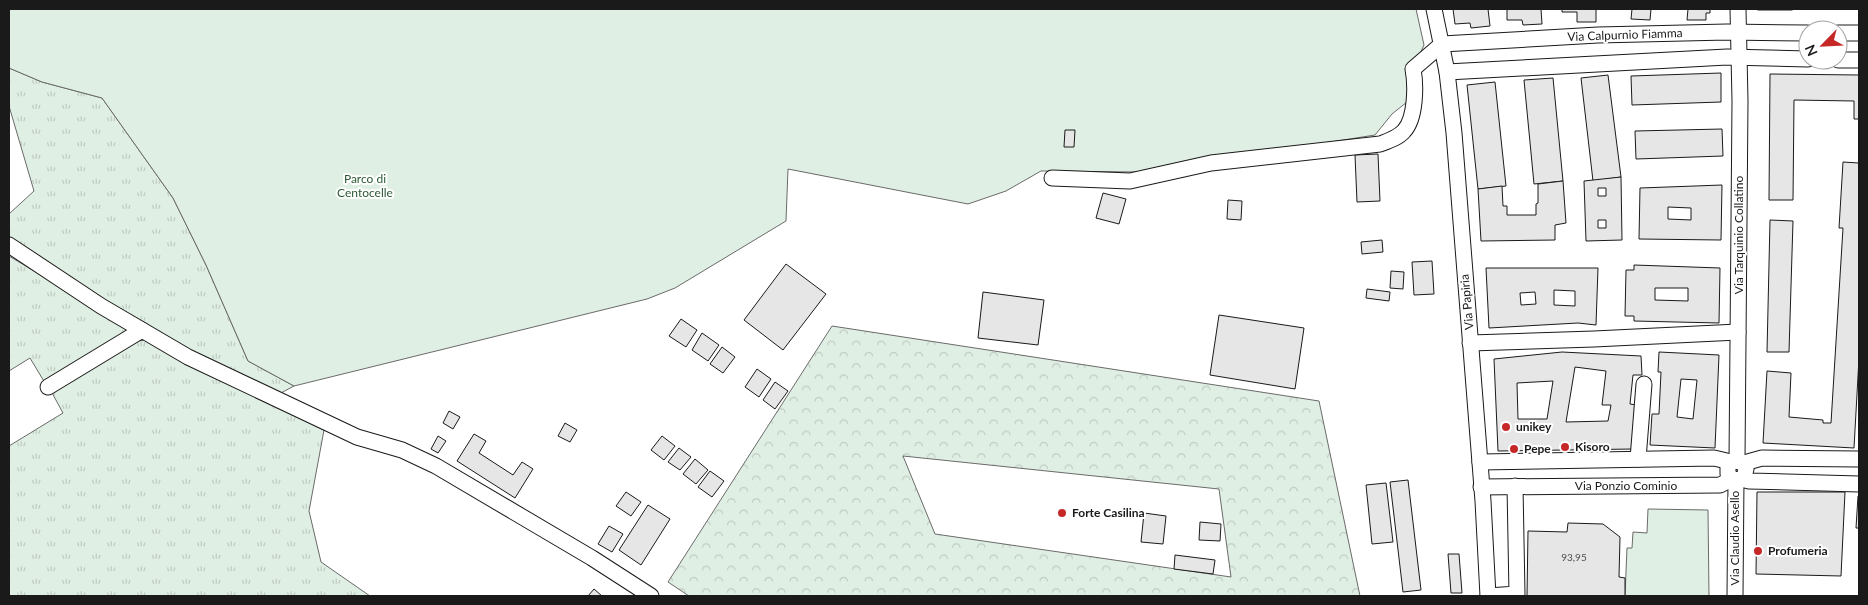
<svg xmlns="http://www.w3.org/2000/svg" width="1868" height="605" font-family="Lato,sans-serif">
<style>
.grass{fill:url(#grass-tufts);stroke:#6a6a6a}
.forest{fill:url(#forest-crowns);stroke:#6a6a6a;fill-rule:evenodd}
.green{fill:#e0efe3;stroke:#6a6a6a}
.building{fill:#e6e6e6;stroke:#1a1a1a;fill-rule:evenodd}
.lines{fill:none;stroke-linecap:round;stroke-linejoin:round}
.minor-casing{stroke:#1a1a1a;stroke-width:17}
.minor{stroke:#fff;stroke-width:15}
.poi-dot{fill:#c62828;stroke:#fff;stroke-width:2}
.labels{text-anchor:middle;stroke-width:4;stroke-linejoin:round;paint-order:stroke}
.number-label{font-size:10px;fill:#4d4d4d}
.street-label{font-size:12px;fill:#1a1a1a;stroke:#fff}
.park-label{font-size:12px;fill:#2b5a34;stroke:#fff}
.poi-label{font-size:12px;font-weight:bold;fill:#1a1a1a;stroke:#fff;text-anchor:start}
</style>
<defs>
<pattern id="grass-tufts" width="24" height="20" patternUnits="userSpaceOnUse" patternTransform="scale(1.25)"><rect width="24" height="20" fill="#e0efe3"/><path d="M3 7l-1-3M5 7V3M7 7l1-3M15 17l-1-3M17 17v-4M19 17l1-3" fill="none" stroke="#c0ccc2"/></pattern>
<pattern id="forest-crowns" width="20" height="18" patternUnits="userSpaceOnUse" patternTransform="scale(1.25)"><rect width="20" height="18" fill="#e0efe3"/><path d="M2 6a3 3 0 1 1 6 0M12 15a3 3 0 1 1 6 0" fill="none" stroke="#c0ccc2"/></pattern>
</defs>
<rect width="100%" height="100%" fill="#fff"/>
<g class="grass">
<path d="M9 68 42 82 102 98 173 198 206 265 248 361 294 386 279 394 171 342 9 242V214L34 191 9 106Z"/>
<path d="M9 256 128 327 126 333 45 383 30 358 9 371Z"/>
<path d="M147 340 324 430 309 511 321 562 370 596H9V446L63 413 51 391 137 341Z"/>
</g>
<path class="forest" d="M832 326 1319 401 1360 596H689L668 582ZM903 456 1219 489 1231 577 935 534Z"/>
<g class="green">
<path d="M9 9H1416L1424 45 1413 69 1407 102 1392 114 1375 135 1139 172 1041 171 1006 191 968 204 788 169 786 221 675 288 647 299 294 386 248 361 206 265 173 198 102 98 42 82 9 68Z"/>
<path d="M1648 509 1708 510 1709 596H1625L1627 548H1632L1633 532 1647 533Z"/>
</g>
<g class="building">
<path d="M1453 9H1488L1490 26 1471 28 1470 23 1455 24Z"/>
<path d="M1507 9H1541L1542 24 1523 25 1522 20H1507Z"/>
<path d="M1562 9H1596V22H1577V12H1562Z"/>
<path d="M1632 9H1651L1650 20 1631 19Z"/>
<path d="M1688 9H1710V13H1706V20H1687Z"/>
<rect x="1758" y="9" width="34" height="1"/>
<path d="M1721 73V102L1632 105 1631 76Z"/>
<path d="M1770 74 1859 75V119H1854V101L1794 100 1793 200H1769Z"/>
<path d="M1608 75 1621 177 1593 181 1581 78Z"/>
<path d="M1553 78 1563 181 1534 184 1524 80Z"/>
<path d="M1495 82 1506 186 1478 189 1467 85Z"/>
<path d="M1722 129 1723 156 1636 159 1635 131Z"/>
<path d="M1065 130H1075L1074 147H1064Z"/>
<path d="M1378 154 1380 201 1357 202 1355 155Z"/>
<path d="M1843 162 1859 163V358L1854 448 1763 443 1767 371 1791 373 1789 417 1823 420V423H1831L1843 228H1839Z"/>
<path d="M1621 177 1622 240 1586 241 1584 181ZM1598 188H1606V196H1598ZM1598 220H1606V228H1598Z"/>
<path d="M1563 181 1566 223 1555 225V240L1481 241 1478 189 1502 186 1503 206H1507V215H1536V204L1538 203V184Z"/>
<path d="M1722 185 1721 240 1639 239 1640 188ZM1668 207 1691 208V220L1668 219Z"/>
<path d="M1103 193 1126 199 1119 224 1096 218Z"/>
<path d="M1228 200 1242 201 1241 220 1227 219Z"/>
<path d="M1770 220 1793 221 1789 352H1767Z"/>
<path d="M1382 240 1383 252 1362 254 1361 242Z"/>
<path d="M1432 261 1434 294 1414 295 1412 262Z"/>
<path d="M786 264 826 294 783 350 744 320Z"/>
<path d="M1634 265 1720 268 1719 323 1634 321V316H1625L1626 270H1634ZM1655 288H1688V301L1655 300Z"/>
<path d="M1486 268H1598L1596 325 1578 323 1489 328ZM1554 290 1575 291V306L1554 305ZM1535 292 1536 304 1521 305 1520 293Z"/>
<path d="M1391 271 1404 272 1403 289 1390 288Z"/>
<path d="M1367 289 1390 292 1389 301 1366 298Z"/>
<path d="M983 292 1044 300 1038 345 978 338Z"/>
<path d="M1219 315 1304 328 1295 389 1210 375Z"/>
<path d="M681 319 697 330 686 347 669 336Z"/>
<path d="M702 333 719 345 708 361 692 350Z"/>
<path d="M722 347 735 357 723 373 710 364Z"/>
<path d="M1562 352 1641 356 1642 375H1633L1630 404 1637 405 1633 449 1498 451 1494 359ZM1575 367 1606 371 1602 405H1611L1608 421 1566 422ZM1553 381 1547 419H1518L1517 383Z"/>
<path d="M1659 352 1719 355 1715 448 1650 445 1652 414H1659L1661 372H1658ZM1681 379 1697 380 1693 419 1677 417Z"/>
<path d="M757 369 771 379 759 397 745 387Z"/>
<path d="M775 382 788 391 775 409 763 400Z"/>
<path d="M449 411 460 417 453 429 443 423Z"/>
<path d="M565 423 577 430 570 442 558 436Z"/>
<path d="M474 434 486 441 479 453 513 475 522 462 533 469 515 498 457 461Z"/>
<path d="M438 436 446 441 438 453 431 449Z"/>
<path d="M662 436 675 446 664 460 651 450Z"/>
<path d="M679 448 691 457 680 470 668 462Z"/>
<path d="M695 459 708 470 696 484 683 474Z"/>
<path d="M710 471 724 481 712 497 698 487Z"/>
<path d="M1408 480 1421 590 1403 592 1390 482Z"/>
<path d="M1386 483 1393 542 1372 544 1366 485Z"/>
<path d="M626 492 641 502 631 516 616 506Z"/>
<path d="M1757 492H1845L1841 576 1756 574Z"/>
<path d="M1858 496H1859V528H1856Z"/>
<path d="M648 505 670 519 641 565 619 550Z"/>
<path d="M1144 513 1166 516 1163 544 1141 542Z"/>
<path d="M1200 522 1221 524 1220 541 1199 540Z"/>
<path d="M1568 523 1603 524 1620 537 1619 577 1625 578V596H1527L1528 531 1567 532Z"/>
<path d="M609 526 623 534 612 552 598 544Z"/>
<path d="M1448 554H1459L1462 593H1451Z"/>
<path d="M1175 555 1215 560 1213 574 1174 569Z"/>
<path d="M594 589 602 596H588Z"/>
</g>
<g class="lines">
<g class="minor-casing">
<g id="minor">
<path d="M1434 9 1447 72 1454 133 1483 501 1488 596"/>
<path d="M1838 33H1859"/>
<path d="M1442 44 1598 35 1727 32 1808 33"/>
<path d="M1838 60H1859"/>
<path d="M1447 72 1727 57 1808 59"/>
<path d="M1052 178 1130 181 1211 163 1380 144C1388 141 1398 138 1404 131 1416 118 1416 85 1413 69L1442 44"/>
<path d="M9 245 101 306 188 357 357 437 402 450 436 466 592 558 651 596"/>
<path d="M1470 343 1594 339 1738 332"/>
<path d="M48 387 142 330"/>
<path d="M1638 459 1644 384"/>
<path d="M1737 461 1740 101 1738 9"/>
<path d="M1480 462 1714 458 1731 462"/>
<path d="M1744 463 1762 458 1859 459"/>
<path d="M1741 479 1749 481 1859 484"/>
<path d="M1481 487 1720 485 1732 479 1739 480 1744 477 1746 469 1742 462 1734 461 1728 465V474L1732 479"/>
<path d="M1488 596 1517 594 1515 486"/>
<path d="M1735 596 1736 480"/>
</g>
</g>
<use href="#minor" class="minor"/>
</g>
<g class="poi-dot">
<circle cx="1506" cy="427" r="5"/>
<circle cx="1565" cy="447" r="5"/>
<circle cx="1514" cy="449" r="5"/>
<circle cx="1062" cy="513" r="5"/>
<circle cx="1758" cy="551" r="5"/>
</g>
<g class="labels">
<g class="number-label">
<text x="1574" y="561">93,95</text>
</g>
<g class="street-label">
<text transform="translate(1625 35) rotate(-2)" y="4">Via Calpurnio Fiamma</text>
<text transform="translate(1739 235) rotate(-90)" y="4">Via Tarquinio Collatino</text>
<text transform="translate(1467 302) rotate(-95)" y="4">Via Papiria</text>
<text x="1626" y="490">Via Ponzio Cominio</text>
<text transform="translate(1735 538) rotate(-90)" y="4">Via Claudio Asello</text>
</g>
<g class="park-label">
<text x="365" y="183">Parco di<tspan x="365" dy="14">Centocelle</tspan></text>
</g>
<g class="poi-label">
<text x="1516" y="431">unikey</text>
<text x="1575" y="451">Kisoro</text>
<text x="1524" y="453">Pepe</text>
<text x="1072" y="517">Forte Casilina</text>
<text x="1768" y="555">Profumeria</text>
</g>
</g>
<rect width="1868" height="605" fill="none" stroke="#1a1a1a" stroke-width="20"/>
<g transform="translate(1823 45) rotate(246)"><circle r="24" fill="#ffffff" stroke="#a3a3a3"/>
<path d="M0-4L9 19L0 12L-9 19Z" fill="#c62828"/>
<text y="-8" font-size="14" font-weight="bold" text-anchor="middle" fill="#1a1a1a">N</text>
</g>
</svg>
